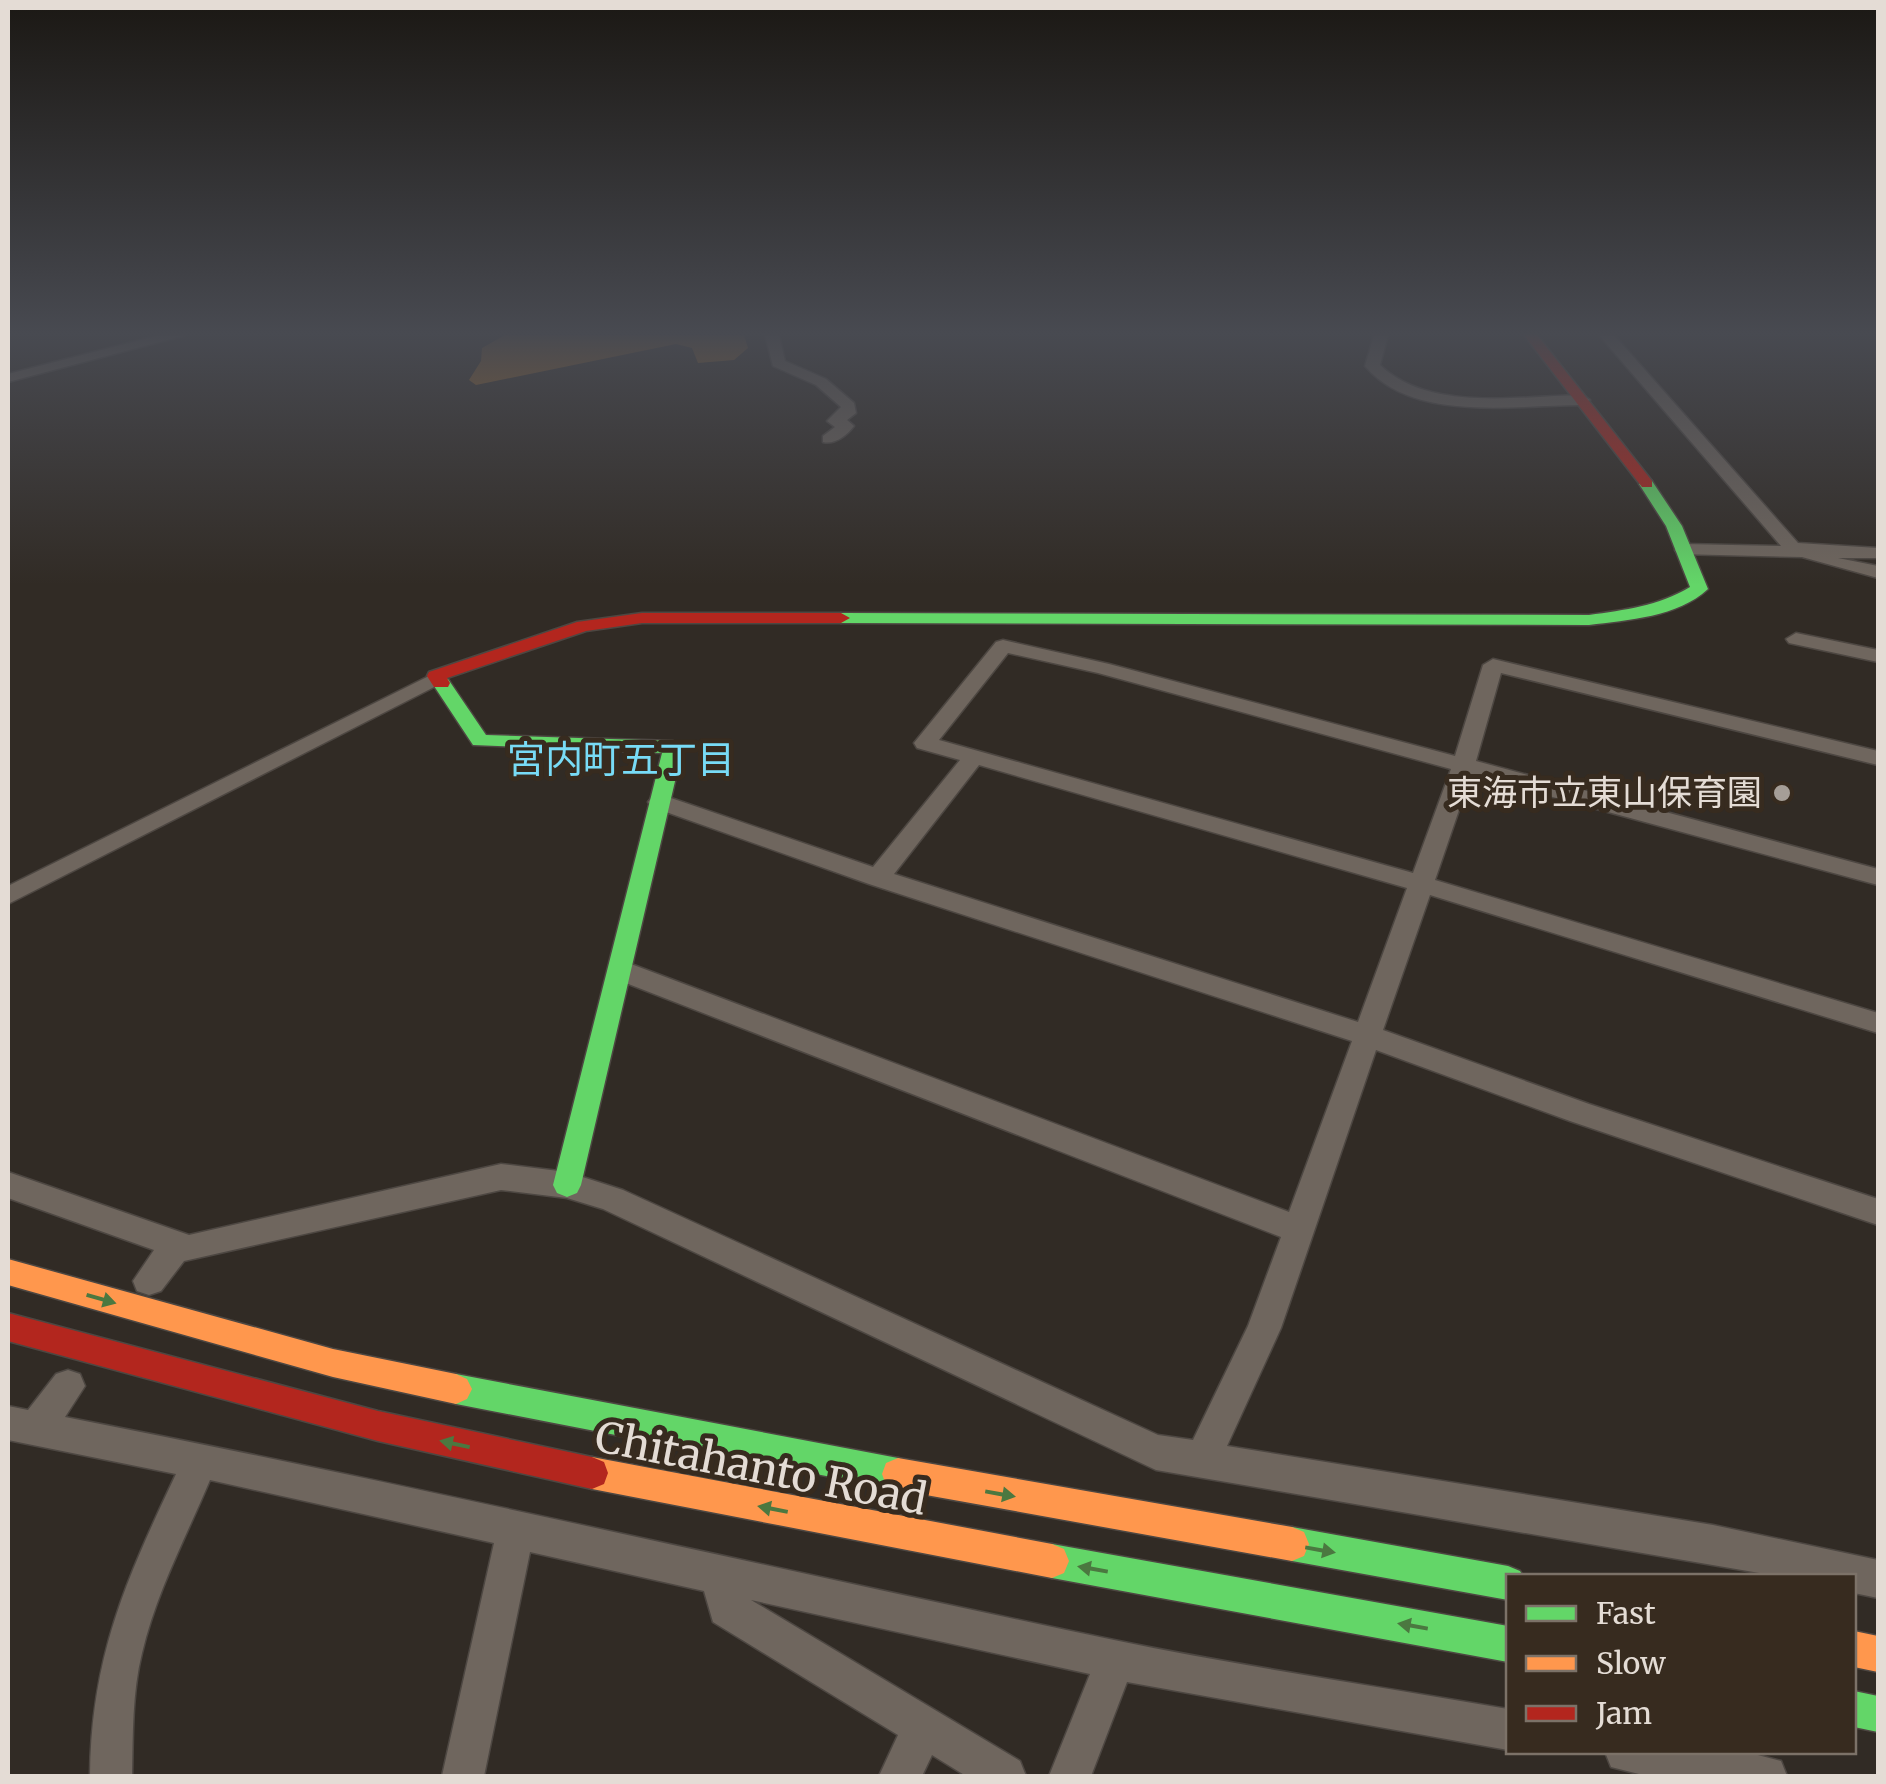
<svg xmlns="http://www.w3.org/2000/svg" width="1886" height="1784" font-family="Merriweather,'Noto Sans JP',serif">
<style>
.water{fill:#a26926}
.lines{fill:none;stroke-linecap:round;stroke-linejoin:round}
.street-casing{stroke:#4d4742;stroke-width:3}
.fast-casing{stroke:#4d4742;stroke-width:3}
.slow-casing{stroke:#4d4742;stroke-width:3}
.jam-casing{stroke:#4d4742;stroke-width:3}
.street{fill:#6f665e;fill-rule:evenodd}
.fast{fill:#63d668;fill-rule:evenodd}
.slow{fill:#ff974d;fill-rule:evenodd}
.jam{fill:#b3261e;fill-rule:evenodd}
.oneway{fill:#4b7840}
.poi-dot{fill:#a59e97;stroke:#372b1f;stroke-width:4}
.labels{text-anchor:middle;stroke-width:10;stroke-linejoin:round;paint-order:stroke}
.poi-label{font-size:35px;fill:#e4dcd5;stroke:#372b1f;text-anchor:end}
.neighbourhood-label{font-size:38px;fill:#78dbf6;stroke:#372b1f}
.near-street-label{font-size:42px;fill:#e4dcd5;stroke:#372b1f}
</style>
<rect width="100%" height="100%" fill="#312b25"/>
<path class="water" d="M505 335H744L748 348 734 360 698 363 692 348 676 344 476 385 469 380 481 361 482 348Z"/>
<g class="lines">
<g class="street-casing">
<g id="street">
<path d="M160 335H186L8 382V374Z"/>
<path d="M765 335H779L785 361 826 379 854 403 856 413 847 420 854 426C847 435 835 445 823 442V436L835 427 827 421 841 407 816 385 773 366Z"/>
<path d="M1374 335H1388L1380 365C1429 412 1519 396 1582 395L1590 400 1582 405C1515 405 1413 423 1365 366Z"/>
<path d="M1599 335H1614L1798 543 1878 548V558H1838L1878 566V578L1802 557 1678 554 1675 550 1684 544 1781 546Z"/>
<path d="M1796 633 1878 650V662L1789 643 1786 639Z"/>
<path d="M1003 640 1109 664 1455 756 1483 665 1493 659 1878 751V765L1501 673 1476 761 1878 869V885L1471 775 1435 880 1878 1013V1033L1430 895 1383 1030 1589 1104 1878 1199V1225L1570 1121 1376 1050 1281 1328 1227 1446 1713 1525 1878 1560V1598L1854 1593V1576H1777L1156 1470 603 1209 567 1198 501 1190 184 1261 161 1291 149 1295 137 1291 133 1281 154 1250 8 1198V1172L189 1235 501 1164 567 1172 623 1190 1158 1435 1193 1440 1248 1326 1281 1237 613 978 609 971 613 964H631L1289 1212 1352 1041 869 884 652 807 648 802 652 797H668L873 867 960 760 917 748 914 743 996 642ZM1008 653 1098 673 1451 769 1413 873 939 740ZM979 765 1407 888 1358 1022 894 874Z"/>
<path d="M437 672 444 674V682L8 904V886Z"/>
<path d="M68 1370 80 1374 85 1386 65 1417C415 1485 764 1567 1114 1640 1244 1667 1377 1686 1508 1709V1750L1127 1682 1091 1776H1049L1090 1674 751 1600 1020 1761 1026 1776H966L932 1755 922 1776H879L898 1735 713 1622 704 1591 530 1552 484 1776H442L494 1543 210 1480C186 1537 156 1593 142 1653 132 1693 133 1735 132 1776H90C91 1657 126 1580 176 1474L8 1440V1406L28 1410 56 1374Z"/>
<path d="M1605 1752H1746L1781 1761 1787 1776H1647L1611 1767Z"/>
</g>
</g>
<g class="fast-casing">
<g id="fast">
<path d="M1647 479 1652 481 1682 526 1708 589C1678 617 1628 620 1589 625L841 623 832 618 841 613 1589 615C1625 610 1658 606 1690 587L1666 526 1639 484Z"/>
<path d="M441 677 448 679 486 735 673 741 683 747 581 1185 577 1193 567 1197 557 1193 553 1185 662 753 473 745 432 683Z"/>
<path d="M456 1374 898 1458 910 1463 914 1474 910 1485 898 1490 456 1404 445 1399 440 1389 445 1379Z"/>
<path d="M1292 1527 1508 1566 1520 1571 1523 1576H1508V1600L1292 1561 1280 1556 1275 1544 1280 1532Z"/>
<path d="M1052 1544 1508 1626V1662L1052 1578 1040 1573 1035 1561 1040 1549Z"/>
<path d="M1854 1691 1878 1696V1732L1854 1727Z"/>
</g>
</g>
<g class="slow-casing">
<g id="slow">
<path d="M8 1259 333 1349 456 1374 467 1379 472 1389 467 1399 456 1404 333 1377 8 1285Z"/>
<path d="M592 1457 1052 1544 1064 1549 1069 1561 1064 1573 1052 1578 592 1489 580 1484 576 1473 580 1462Z"/>
<path d="M898 1458 1292 1527 1304 1532 1309 1544 1304 1556 1292 1561 898 1490 886 1485 882 1474 886 1463Z"/>
<path d="M1854 1631 1878 1636V1672L1854 1667Z"/>
</g>
</g>
<g class="jam-casing">
<g id="jam">
<path d="M1524 335H1537L1652 481V487H1642Z"/>
<path d="M642 613H841L850 618 841 623H642L586 631 447 678 450 683 448 687H434L427 676 429 672 577 622Z"/>
<path d="M8 1313 378 1411 592 1457 604 1462 608 1473 604 1484 592 1489 378 1441 8 1341Z"/>
</g>
</g>
<use href="#street" class="street"/>
<use href="#fast" class="fast"/>
<use href="#slow" class="slow"/>
<use href="#jam" class="jam"/>
</g>
<defs><path id="oneway-solid" d="M-6-.8H1V-3.2L6.5 0L1 3.2V.8H-6Z" transform="scale(2.5)"/></defs>
<g class="oneway">
<use href="#oneway-solid" transform="translate(101 1299) rotate(16)"/>
<use href="#oneway-solid" transform="translate(455 1444) rotate(-168)"/>
<use href="#oneway-solid" transform="translate(1000 1494) rotate(10)"/>
<use href="#oneway-solid" transform="translate(773 1509) rotate(-169)"/>
<use href="#oneway-solid" transform="translate(1320 1550) rotate(10)"/>
<use href="#oneway-solid" transform="translate(1093 1569) rotate(-170)"/>
<use href="#oneway-solid" transform="translate(1413 1626) rotate(-170)"/>
</g>
<linearGradient id="sky" x2="0" y2="1"><stop stop-color="#1b1814"/><stop offset="0.57" stop-color="#484a51"/><stop offset="1" stop-color="#484a51" stop-opacity="0"/></linearGradient>
<rect width="1886" height="585" fill="url(#sky)"/>
<circle class="poi-dot" cx="1782" cy="793" r="10"/>
<g class="labels">
<g class="poi-label">
<text x="1762" y="805">東海市立東山保育園</text>
</g>
<g class="neighbourhood-label">
<text x="621" y="773">宮内町五丁目</text>
</g>
<g class="near-street-label">
<text transform="translate(761 1468) rotate(11)" y="15">Chitahanto Road</text>
</g>
</g>
<rect width="1886" height="1784" fill="none" stroke="#e4dcd5" stroke-width="20"/>
<rect x="1506" y="1574" width="350" height="180" fill="#372b1f" stroke="#7c7268" stroke-width="2.5"/>
<rect x="1526" y="1606" width="50" height="15" fill="#63d668" stroke="#7c7268" stroke-width="2.5"/>
<text x="1596" y="1624" font-size="30" fill="#e4dcd5">Fast</text>
<rect x="1526" y="1656" width="50" height="15" fill="#ff974d" stroke="#7c7268" stroke-width="2.5"/>
<text x="1596" y="1674" font-size="30" fill="#e4dcd5">Slow</text>
<rect x="1526" y="1706" width="50" height="15" fill="#b3261e" stroke="#7c7268" stroke-width="2.5"/>
<text x="1596" y="1724" font-size="30" fill="#e4dcd5">Jam</text>
</svg>
